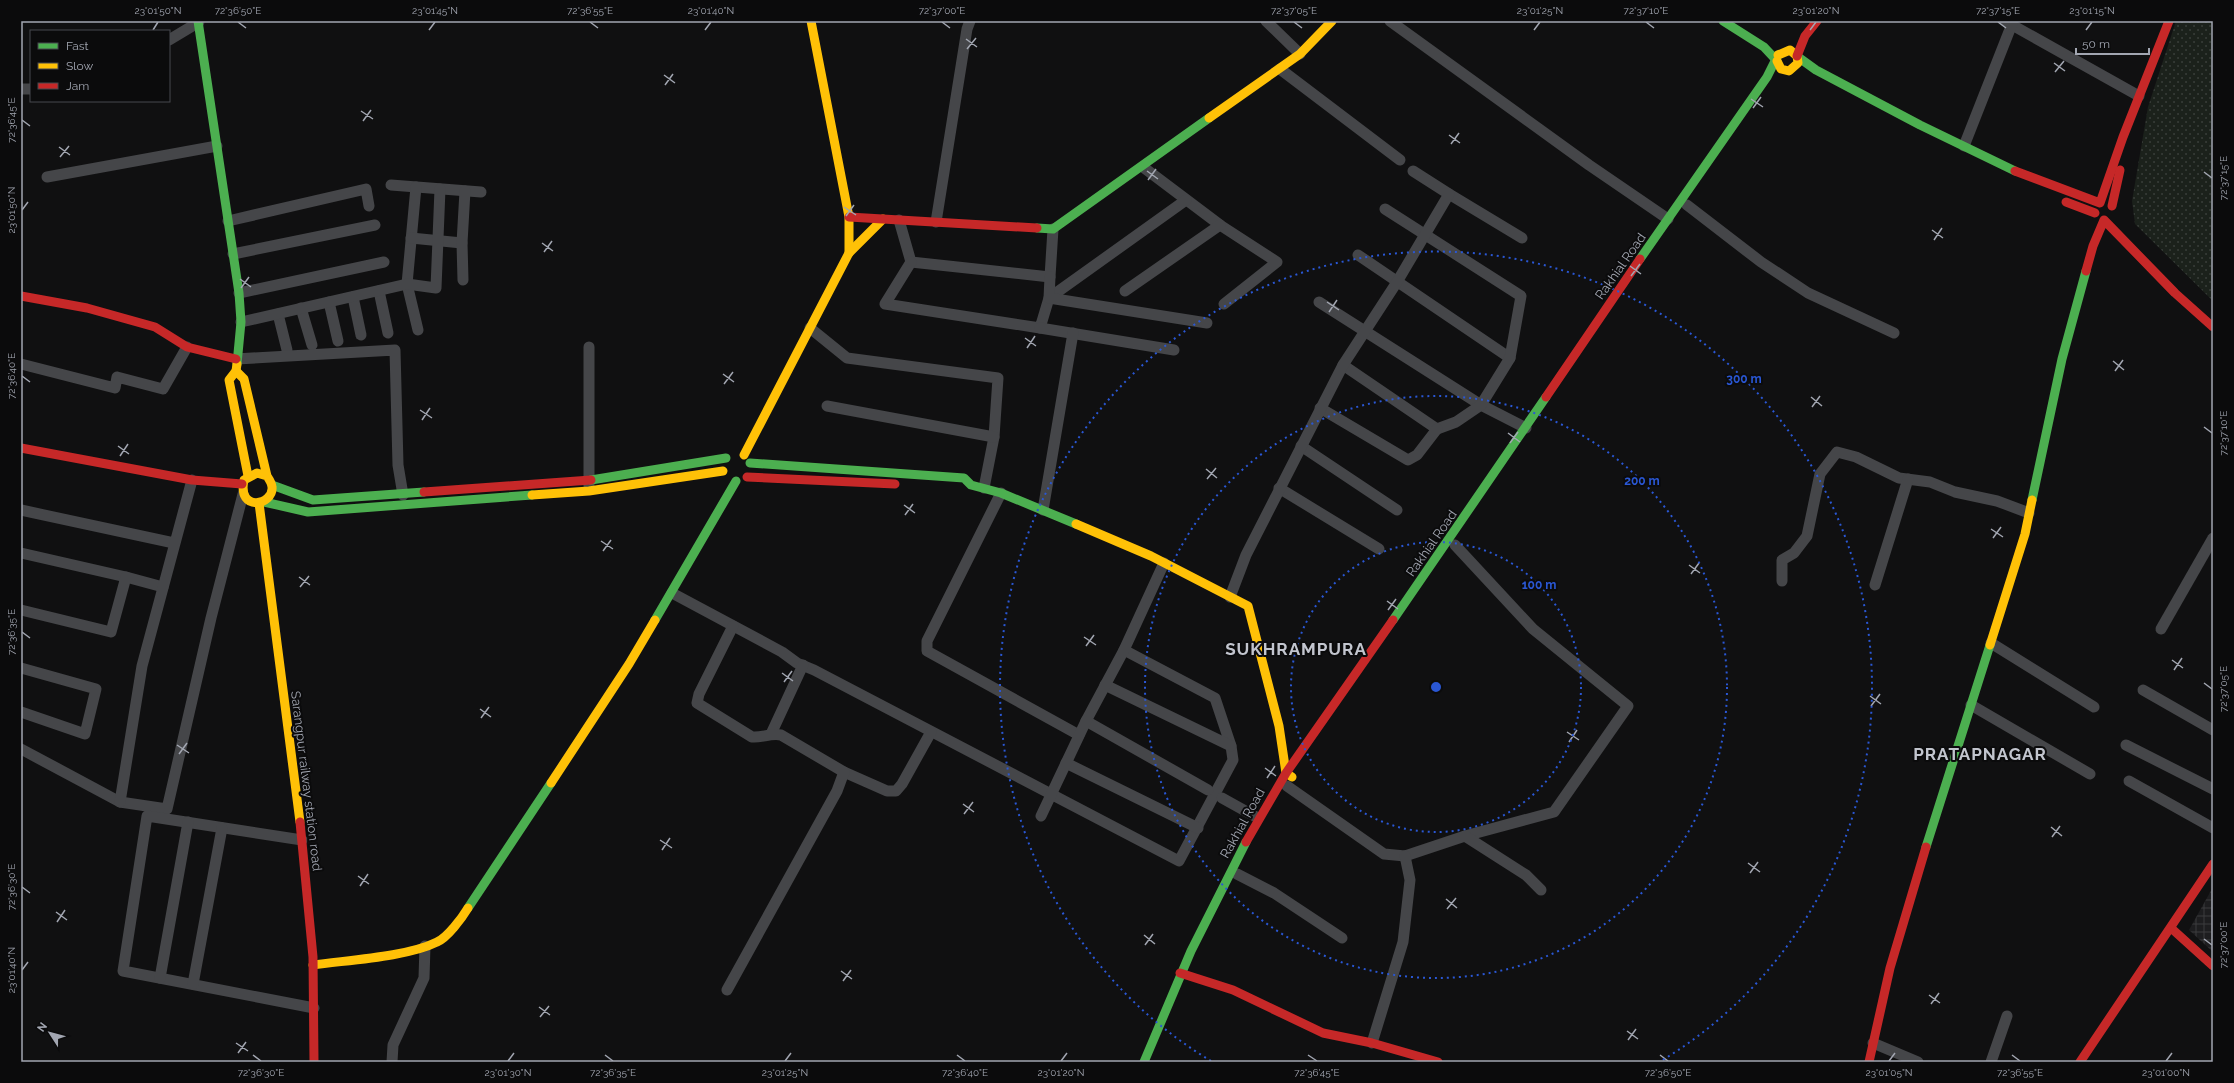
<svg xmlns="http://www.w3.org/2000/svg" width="2234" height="1083" font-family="Raleway,sans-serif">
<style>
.industrial{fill:url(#industrial-grid)}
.grass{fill:url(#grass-dots)}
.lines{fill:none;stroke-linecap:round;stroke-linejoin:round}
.street{stroke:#454649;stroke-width:11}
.fast{stroke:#4caf50;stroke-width:9}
.slow{stroke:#ffc107;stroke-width:9}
.jam{stroke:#c62828;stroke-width:9}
.ticks{fill:none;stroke:#a2a6b1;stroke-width:1.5}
.ring{fill:none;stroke:#2a57d4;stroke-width:2;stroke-dasharray:2 4}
.labels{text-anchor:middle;stroke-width:4;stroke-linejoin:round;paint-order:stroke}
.street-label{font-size:13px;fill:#a2a6b1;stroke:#0b0b0c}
.district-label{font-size:17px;font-weight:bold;letter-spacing:1px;fill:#c2c5ce;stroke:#0b0b0c}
.centre{fill:#2a57d4;stroke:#0b0b0c;stroke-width:2}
.ring-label{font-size:12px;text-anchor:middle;font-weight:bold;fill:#2a57d4;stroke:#0b0b0c;stroke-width:4;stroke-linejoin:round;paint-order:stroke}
.neatline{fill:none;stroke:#a2a6b1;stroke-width:1.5}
.ticks-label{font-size:10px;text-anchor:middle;fill:#a2a6b1}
</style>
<defs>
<pattern id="industrial-grid" width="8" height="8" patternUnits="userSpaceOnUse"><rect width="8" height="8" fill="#1d1d1f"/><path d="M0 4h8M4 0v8" fill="none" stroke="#3b3b3d"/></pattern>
<pattern id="grass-dots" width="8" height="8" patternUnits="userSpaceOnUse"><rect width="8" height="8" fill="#1b211b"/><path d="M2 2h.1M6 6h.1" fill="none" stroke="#393e3a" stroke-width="1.8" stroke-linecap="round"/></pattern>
</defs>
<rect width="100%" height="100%" fill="#101011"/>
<path class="industrial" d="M2213 887V952L2189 930Z"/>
<path class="grass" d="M2176 21H2213V301L2135 224 2132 201 2148 107Z"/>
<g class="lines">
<g class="street">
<path d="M1266 21 1300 54"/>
<path d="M1390 21 1589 165 1668 219"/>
<path d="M2005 21 2139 96"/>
<path d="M169 40 199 22"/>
<path d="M1280 69 1400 160"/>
<path d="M21 89H31"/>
<path d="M1964 146 2012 24"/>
<path d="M1143 167 1220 225 1277 262 1224 304"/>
<path d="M47 177 217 146"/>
<path d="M391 185 481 192"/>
<path d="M416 187 407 284 418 330"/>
<path d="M1449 194 1522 238"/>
<path d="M1687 205 1761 262 1808 293 1894 333"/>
<path d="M899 220 911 262 1050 277 1053 229"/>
<path d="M228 221 366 189 369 206"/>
<path d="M936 222 967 29 970 21"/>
<path d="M411 238 462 243"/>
<path d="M233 254 375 225"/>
<path d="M1358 255 1510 358"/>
<path d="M911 262 885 304 1040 328 1049 298 1186 200"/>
<path d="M1050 277 1049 298 1207 323"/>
<path d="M463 280 462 243 465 191"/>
<path d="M379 291 388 333"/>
<path d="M1125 291 1220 225"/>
<path d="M239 293 384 262"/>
<path d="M353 297 361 335"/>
<path d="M329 302 338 341"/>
<path d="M1319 302 1481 405 1526 428"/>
<path d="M301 308 312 345"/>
<path d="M278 314 287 350"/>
<path d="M241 322 407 284 436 288 440 189"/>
<path d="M810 328 847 358 998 378 994 437 984 488"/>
<path d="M1040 328 1174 350"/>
<path d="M236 359 395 350 398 465 403 495"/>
<path d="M21 364 115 388 117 377 163 389 187 347"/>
<path d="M1343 365 1437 429 1456 422 1481 405 1510 358 1521 296 1385 209"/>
<path d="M827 406 994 437"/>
<path d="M1320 408 1408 460 1417 455 1437 429"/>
<path d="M1301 446 1397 510"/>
<path d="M589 486V347"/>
<path d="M1279 488 1379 549"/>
<path d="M1001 493 927 641V651L1079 735"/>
<path d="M21 510 174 543"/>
<path d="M1043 510 1073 333"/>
<path d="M1455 545 1533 629 1628 706 1554 812 1465 836"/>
<path d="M21 553 126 577"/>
<path d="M1782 581V560L1794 553 1807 536 1820 474 1837 452 1856 457 1899 478 1930 482 1955 492 1997 501 2029 513"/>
<path d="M1875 585 1908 479"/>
<path d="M672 593 782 652 797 663 814 670 1179 861 1233 760 1231 746 1215 698 1124 650"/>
<path d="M1230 597 1246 555 1343 365 1397 282 1449 194 1413 171"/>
<path d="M21 610 111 632 126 577 163 587"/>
<path d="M2161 629 2213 538"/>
<path d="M1991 643 2094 707"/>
<path d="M21 668 96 689 85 734 21 712"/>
<path d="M1105 685 1231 746"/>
<path d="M2143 690 2213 730"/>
<path d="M1971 705 2090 774"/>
<path d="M1086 721 1208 790"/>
<path d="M771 734 803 665"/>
<path d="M2126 745 2213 789"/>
<path d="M21 749 120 802 167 809 211 618 243 494"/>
<path d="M1066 763 1198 828"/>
<path d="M844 772 887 791H896L902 784 931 732"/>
<path d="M2129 781 2213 828"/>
<path d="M1287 786 1384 854 1405 856 1465 836 1526 875 1541 890"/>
<path d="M1222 798 1258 818"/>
<path d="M120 802 142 666 192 480"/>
<path d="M1041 816 1086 721 1124 650 1164 563"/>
<path d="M302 840 147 816 123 971 314 1008"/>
<path d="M1237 874 1274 893 1342 938"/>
<path d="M160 978 188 822"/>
<path d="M193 984 222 828"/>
<path d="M727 990 837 791 844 772 781 735C770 733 762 738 752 737L697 703 699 694 733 626"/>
<path d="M1372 1043 1403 942 1410 880 1405 856"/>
<path d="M1873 1043 1918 1062"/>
<path d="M392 1062 393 1045 424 978 425 946"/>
<path d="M1991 1062 2007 1016"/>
</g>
<g class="fast">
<path d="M198 21 239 293 241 322 237 364"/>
<path d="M1723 21 1764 47 1777 61"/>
<path d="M1798 57 1816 70 1920 125 2015 171"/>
<path d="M1037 228 1053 229 1209 118"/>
<path d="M1640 259 1767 77 1778 55"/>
<path d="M750 463 964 478 971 485 1001 493 1076 524"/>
<path d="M591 480 726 458"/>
<path d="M272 485 313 500 424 492"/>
<path d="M2032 500 2062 359 2086 271"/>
<path d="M264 502 308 512 532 495"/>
<path d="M655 620 736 481"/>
<path d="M1393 620 1546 397"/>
<path d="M1926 847 1990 645"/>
<path d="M468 908 551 783"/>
<path d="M1144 1062 1191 951 1246 842"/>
</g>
<g class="slow">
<path d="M811 21 849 217V253"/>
<path d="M1777 61 1781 69 1789 71 1798 63 1797 56 1790 50 1778 55"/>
<path d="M1209 118 1300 54 1332 21"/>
<path d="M237 364 236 371 229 380 248 476"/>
<path d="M236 371 244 379 267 476C269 479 272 484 272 487 274 505 237 513 244 480L257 473 267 476"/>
<path d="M744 455 849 253 883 219"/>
<path d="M532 495 589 491 723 471"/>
<path d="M259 503 300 822"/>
<path d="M1076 524 1151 556 1248 606 1279 726 1286 773 1292 777"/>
<path d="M1990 645 2025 534 2032 500"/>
<path d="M551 783 629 664 655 620"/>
<path d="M313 965C348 960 407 957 437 942 447 938 462 918 468 908"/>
</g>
<g class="jam">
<path d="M1797 56 1805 36 1817 21"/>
<path d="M2015 171 2100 203 2123 137 2169 21"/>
<path d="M2066 202 2095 213"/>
<path d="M2112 206 2120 170"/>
<path d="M849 217 1037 228"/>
<path d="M2086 271 2093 246 2104 220 2175 293 2213 327"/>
<path d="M21 296 87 308 155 327 187 347 236 359"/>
<path d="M1546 397 1640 259"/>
<path d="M21 448 192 480 242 484"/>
<path d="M747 477 895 484"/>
<path d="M424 492 591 480"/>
<path d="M300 822 313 957 314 1062"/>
<path d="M1246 842 1286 773 1393 620"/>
<path d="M2171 928 2213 966"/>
<path d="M1180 973 1233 990 1323 1033 1372 1043 1438 1062"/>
<path d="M1869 1062 1890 968 1926 847"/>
<path d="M2080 1062 2213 864"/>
</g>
</g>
<path class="ticks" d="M238 22 246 28M590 22 598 28M942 22 950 28M1294 22 1302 28M1646 22 1654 28M1998 22 2006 28M153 30 158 22M429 30 435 22M705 30 711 22M1534 30 1540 22M1810 30 1816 22M2086 30 2092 22M966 39 977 47M967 49 976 38M2054 63 2065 71M2055 72 2064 61M664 75 675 83M665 85 673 74M1751 99 1763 107M1753 108 1761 97M361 111 373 119M22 120 30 126M363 121 371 110M1449 135 1460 143M1451 144 1459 133M59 147 70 155M60 157 69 146M1147 171 1158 179M2204 172 2212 178M1148 180 1156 169M844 207 856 215M22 210 28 202M846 216 854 205M1932 230 1943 238M1934 240 1942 228M542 243 553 251M544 252 552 241M1630 266 1641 274M1631 276 1640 264M240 279 251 287M241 288 249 277M1327 302 1339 310M1329 312 1337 300M1025 338 1036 346M1027 348 1035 336M2113 361 2124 370M2115 371 2123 360M723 374 734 382M22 376 30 382M724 384 733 372M1811 397 1822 406M1812 407 1820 396M420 410 432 418M422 420 430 408M2204 427 2212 433M1508 433 1520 442M1510 443 1518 432M118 446 129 454M120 456 128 444M1206 469 1217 478M1207 479 1216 468M904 505 915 513M905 515 913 504M1991 529 2003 537M1993 538 2001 527M601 541 613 549M603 551 611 540M1689 565 1700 573M1691 574 1699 563M299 577 310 585M300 587 309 576M1387 601 1398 609M1388 610 1396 599M22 632 30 638M1084 637 1096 645M1086 646 1094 635M2172 660 2183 668M2174 670 2182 658M782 673 793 681M784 682 792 671M2204 683 2212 689M1870 696 1881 704M1871 706 1880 694M480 709 491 717M481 718 489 707M1567 732 1579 740M1569 742 1577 730M177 745 189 753M179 754 187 743M1265 768 1276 776M1267 778 1275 766M963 804 974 812M964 814 973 802M2051 827 2062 836M2052 837 2060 826M660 840 672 848M662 850 670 838M1748 863 1760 872M1750 873 1758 862M358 876 369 884M360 886 368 874M22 887 30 893M1446 899 1457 908M1447 909 1456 898M56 912 67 920M57 922 65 910M1144 935 1155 944M2204 939 2212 945M1145 945 1153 934M22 970 28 962M841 971 852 979M843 981 851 970M1929 995 1940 1003M1931 1004 1939 993M539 1007 550 1015M540 1017 549 1006M1627 1031 1638 1039M1628 1040 1636 1029M236 1043 248 1051M238 1053 246 1042M253 1055 261 1061M605 1055 613 1061M957 1055 965 1061M1308 1055 1317 1061M1660 1055 1668 1061M2012 1055 2020 1061M508 1061 514 1053M785 1061 791 1053M1061 1061 1067 1053M1889 1061 1895 1053M2166 1061 2172 1053"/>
<g class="ring">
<circle cx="1436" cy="687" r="145"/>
<circle cx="1436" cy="687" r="291"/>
<path d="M1211 1061A436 436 0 1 1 1661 1061"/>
</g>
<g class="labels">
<g class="street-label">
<text transform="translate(1620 266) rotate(-55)" y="5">Rakhial Road</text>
<text transform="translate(1431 543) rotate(-55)" y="5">Rakhial Road</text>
<text transform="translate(307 781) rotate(83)" y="5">Sarangpur railway station road</text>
<text transform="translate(1242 823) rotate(-61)" y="5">Rakhial Road</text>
</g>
<g class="district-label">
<text x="1296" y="655">SUKHRAMPURA</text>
<text x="1980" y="760">PRATAPNAGAR</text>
</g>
</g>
<circle cx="1436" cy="687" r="6" class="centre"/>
<g class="ring-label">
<text x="1744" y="383">300 m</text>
<text x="1642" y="485">200 m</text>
<text x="1539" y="589">100 m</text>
</g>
<rect width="2234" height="1083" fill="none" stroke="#0b0b0c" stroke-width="44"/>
<rect x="30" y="30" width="140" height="72" fill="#0b0b0c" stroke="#47494e"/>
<rect x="38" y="43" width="20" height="6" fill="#4caf50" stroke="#47494e"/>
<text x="66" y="50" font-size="12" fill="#a2a6b1">Fast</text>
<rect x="38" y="63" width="20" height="6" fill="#ffc107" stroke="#47494e"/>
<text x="66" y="70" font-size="12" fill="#a2a6b1">Slow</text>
<rect x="38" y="83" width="20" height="6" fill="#c62828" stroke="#47494e"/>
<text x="66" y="90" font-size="12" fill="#a2a6b1">Jam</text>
<g transform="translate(50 1033) rotate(306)" stroke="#0b0b0c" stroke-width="3" paint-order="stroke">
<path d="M0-3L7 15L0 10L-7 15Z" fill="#a2a6b1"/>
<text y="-6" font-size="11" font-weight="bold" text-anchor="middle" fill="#a2a6b1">N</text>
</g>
<path d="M2076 48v6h73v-6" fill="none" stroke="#a2a6b1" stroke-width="2"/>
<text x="2082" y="48" font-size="12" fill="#a2a6b1" stroke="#0b0b0c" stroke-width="3" paint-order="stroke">50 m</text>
<rect x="22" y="22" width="2190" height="1039" class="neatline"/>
<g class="ticks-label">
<text x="158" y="14">23°01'50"N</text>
<text x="238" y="14">72°36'50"E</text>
<text x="435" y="14">23°01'45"N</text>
<text x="590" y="14">72°36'55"E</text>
<text x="711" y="14">23°01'40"N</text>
<text x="942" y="14">72°37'00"E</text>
<text x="1294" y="14">72°37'05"E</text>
<text x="1540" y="14">23°01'25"N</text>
<text x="1646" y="14">72°37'10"E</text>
<text x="1816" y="14">23°01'20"N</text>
<text x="1998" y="14">72°37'15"E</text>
<text x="2092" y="14">23°01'15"N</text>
<text transform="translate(11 120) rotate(-90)" y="4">72°36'45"E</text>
<text transform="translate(2223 178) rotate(-90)" y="4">72°37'15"E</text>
<text transform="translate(11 210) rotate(-90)" y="4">23°01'50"N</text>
<text transform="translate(11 376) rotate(-90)" y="4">72°36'40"E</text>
<text transform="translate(2223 433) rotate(-90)" y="4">72°37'10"E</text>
<text transform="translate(11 632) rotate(-90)" y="4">72°36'35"E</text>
<text transform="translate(2223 689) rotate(-90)" y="4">72°37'05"E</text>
<text transform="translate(11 887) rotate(-90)" y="4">72°36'30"E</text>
<text transform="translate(2223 945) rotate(-90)" y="4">72°37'00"E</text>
<text transform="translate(11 970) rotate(-90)" y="4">23°01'40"N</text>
<text x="261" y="1076">72°36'30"E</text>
<text x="508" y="1076">23°01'30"N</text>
<text x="613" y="1076">72°36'35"E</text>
<text x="785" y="1076">23°01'25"N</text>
<text x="965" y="1076">72°36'40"E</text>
<text x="1061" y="1076">23°01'20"N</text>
<text x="1317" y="1076">72°36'45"E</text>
<text x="1668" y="1076">72°36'50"E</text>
<text x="1889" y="1076">23°01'05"N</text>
<text x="2020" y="1076">72°36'55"E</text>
<text x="2166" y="1076">23°01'00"N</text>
</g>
</svg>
